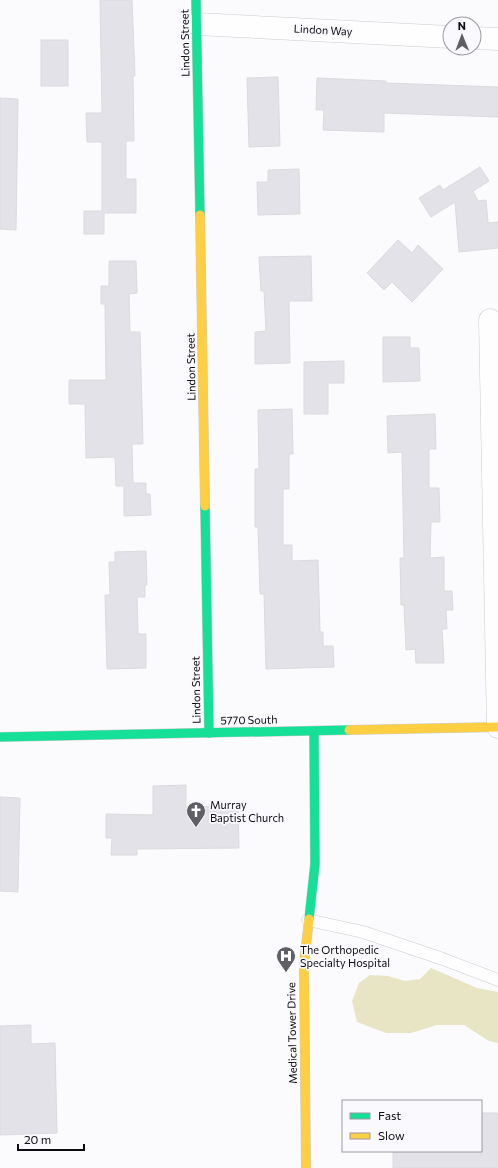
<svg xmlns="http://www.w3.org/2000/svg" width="498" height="1168" font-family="Commissioner,sans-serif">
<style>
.green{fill:#e8e5c5}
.building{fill:#e4e2e9;stroke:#dbdadd}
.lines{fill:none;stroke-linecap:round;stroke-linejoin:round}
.lane-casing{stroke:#cccbce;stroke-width:13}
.street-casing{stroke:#cccbce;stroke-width:23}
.fast-casing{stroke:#cccbce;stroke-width:10}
.slow-casing{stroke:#cccbce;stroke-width:10}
.lane{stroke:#fefeff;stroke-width:12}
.street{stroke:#fefeff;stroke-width:22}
.fast{stroke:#16e098;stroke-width:9}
.slow{stroke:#ffcf43;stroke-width:9}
.labels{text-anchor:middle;stroke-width:3.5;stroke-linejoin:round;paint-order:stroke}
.street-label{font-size:11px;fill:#0d0b10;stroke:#faf9fe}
.poi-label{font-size:11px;fill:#0d0b10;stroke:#faf9fe;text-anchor:start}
</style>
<rect width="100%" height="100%" fill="#fbfafd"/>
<path class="green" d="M431 968 477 988 498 992V1043L489 1041 464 1025H437L411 1033H386L357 1022 352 1001 359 983 370 975 388 976 405 981 420 979Z"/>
<g class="building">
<path d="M100 0H132L135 76H133L134 141H126V179H136V213H104V234H84V211H102V142H87L86 113H102Z"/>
<rect x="41" y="40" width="27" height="46"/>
<path d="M278 77 280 146 249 147 247 78Z"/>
<path d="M317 78 386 81V83L498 87V117L384 113V132L323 130 324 110H316Z"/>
<path d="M0 98 18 99 16 230 0 229Z"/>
<path d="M480 167 489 181 473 191 478 201 486 200 488 223 498 222V248L459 252 455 202 431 217 419 198 440 185 443 190Z"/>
<path d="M299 169 300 214 258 215 257 182H268V170Z"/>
<path d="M398 240 412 253 418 245 443 269 412 302 392 282 384 290 367 273Z"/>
<path d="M311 256 312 301H289L290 363 255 364V332L266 331 264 291H261L259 257Z"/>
<path d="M109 261H136L137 293 129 294 130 332H140L143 444H132L133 483H146V494H150L151 515 124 516V486H116L115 457 86 458 85 404H69V380H106L105 304H101V286H109Z"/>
<path d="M383 337H410V348H419L420 381 383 382Z"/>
<path d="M344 361V383H328V414H304V362Z"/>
<path d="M292 409 293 454H289V489H283V545H292V561L318 560 320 632H323V646H333L334 667 266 669 264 594H260L258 527H255V469H259L258 410Z"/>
<path d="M435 414 436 449H429V488H439L440 522H431L430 558 444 557V591H452L453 610H446L447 629H442L444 663H416L415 649 406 650 404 605H401L400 558H404L402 452 388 453 387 416Z"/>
<path d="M146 551 147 585H145V597H137L138 634H146V668L107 669 105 595H110L109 562H115V552Z"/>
<path d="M186 785V807L238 806 239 848 137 849V855H111L112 838H106V814L153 815V786Z"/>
<path d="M0 797 20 798 18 892 0 891Z"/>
<path d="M31 1025V1044L55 1043 57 1133 0 1135V1026Z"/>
<path d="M481 1113H498V1168H393V1151H481Z"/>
</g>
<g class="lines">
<g class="lane-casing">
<path id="lane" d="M308 920 363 932 440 958 498 980"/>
</g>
<g class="street-casing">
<g id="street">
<path d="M197 24 450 37"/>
<path d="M474 38 498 39"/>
<path d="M490 320 498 727"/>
</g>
</g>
<g class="fast-casing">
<g id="fast">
<path d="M196 0 200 215"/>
<path d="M205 506 209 733"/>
<path d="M0 737 349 730"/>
<path d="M309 919 315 864 314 731"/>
</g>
</g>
<g class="slow-casing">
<g id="slow">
<path d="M200 215 205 506"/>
<path d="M349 730 498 727"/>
<path d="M306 1168 304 964 309 919"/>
</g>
</g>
<use href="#lane" class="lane"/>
<use href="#street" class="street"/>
<use href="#fast" class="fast"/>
<use href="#slow" class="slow"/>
</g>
<defs>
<g id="church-pin" transform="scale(1)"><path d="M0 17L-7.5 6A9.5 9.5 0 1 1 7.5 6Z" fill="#605f63" stroke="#faf9fe"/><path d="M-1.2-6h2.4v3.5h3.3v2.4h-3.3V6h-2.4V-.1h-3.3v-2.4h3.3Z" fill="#fff"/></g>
<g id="hospital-pin" transform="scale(1)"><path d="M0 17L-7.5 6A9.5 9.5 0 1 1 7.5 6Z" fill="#605f63" stroke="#faf9fe"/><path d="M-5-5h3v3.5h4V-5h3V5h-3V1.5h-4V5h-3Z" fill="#fff"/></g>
</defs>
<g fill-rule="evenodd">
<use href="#church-pin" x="196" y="811"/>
<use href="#hospital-pin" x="286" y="956"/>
</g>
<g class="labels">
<g class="street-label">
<text transform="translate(323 30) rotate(3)" y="4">Lindon Way</text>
<text transform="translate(185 43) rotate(-91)" y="4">Lindon Street</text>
<text transform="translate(191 367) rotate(-91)" y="4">Lindon Street</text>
<text transform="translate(196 690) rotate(-91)" y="4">Lindon Street</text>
<text transform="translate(249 720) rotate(-1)" y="4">5770 South</text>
<text transform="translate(292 1033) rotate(-91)" y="4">Medical Tower Drive</text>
</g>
<g class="poi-label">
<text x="210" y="809">Murray<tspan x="210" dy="13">Baptist Church</tspan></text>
<text x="300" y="954">The Orthopedic<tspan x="300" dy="13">Specialty Hospital</tspan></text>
</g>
</g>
<rect x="342" y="1100" width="140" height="52" fill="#faf9fe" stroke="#9b9a9f"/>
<rect x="350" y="1113" width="20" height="6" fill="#16e098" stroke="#9b9a9f"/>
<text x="378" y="1120" font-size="12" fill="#0d0b10">Fast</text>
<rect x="350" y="1133" width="20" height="6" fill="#ffcf43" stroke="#9b9a9f"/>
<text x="378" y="1140" font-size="12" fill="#0d0b10">Slow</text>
<g transform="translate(462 36) rotate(359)"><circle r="19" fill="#faf9fe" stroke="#9b9a9f"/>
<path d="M0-3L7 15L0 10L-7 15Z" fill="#605f63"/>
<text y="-6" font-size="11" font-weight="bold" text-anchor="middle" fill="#0d0b10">N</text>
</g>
<path d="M18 1144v6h66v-6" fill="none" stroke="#0d0b10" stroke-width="2"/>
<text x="24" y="1144" font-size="12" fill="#0d0b10" stroke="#faf9fe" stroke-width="3" paint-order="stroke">20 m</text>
</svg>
